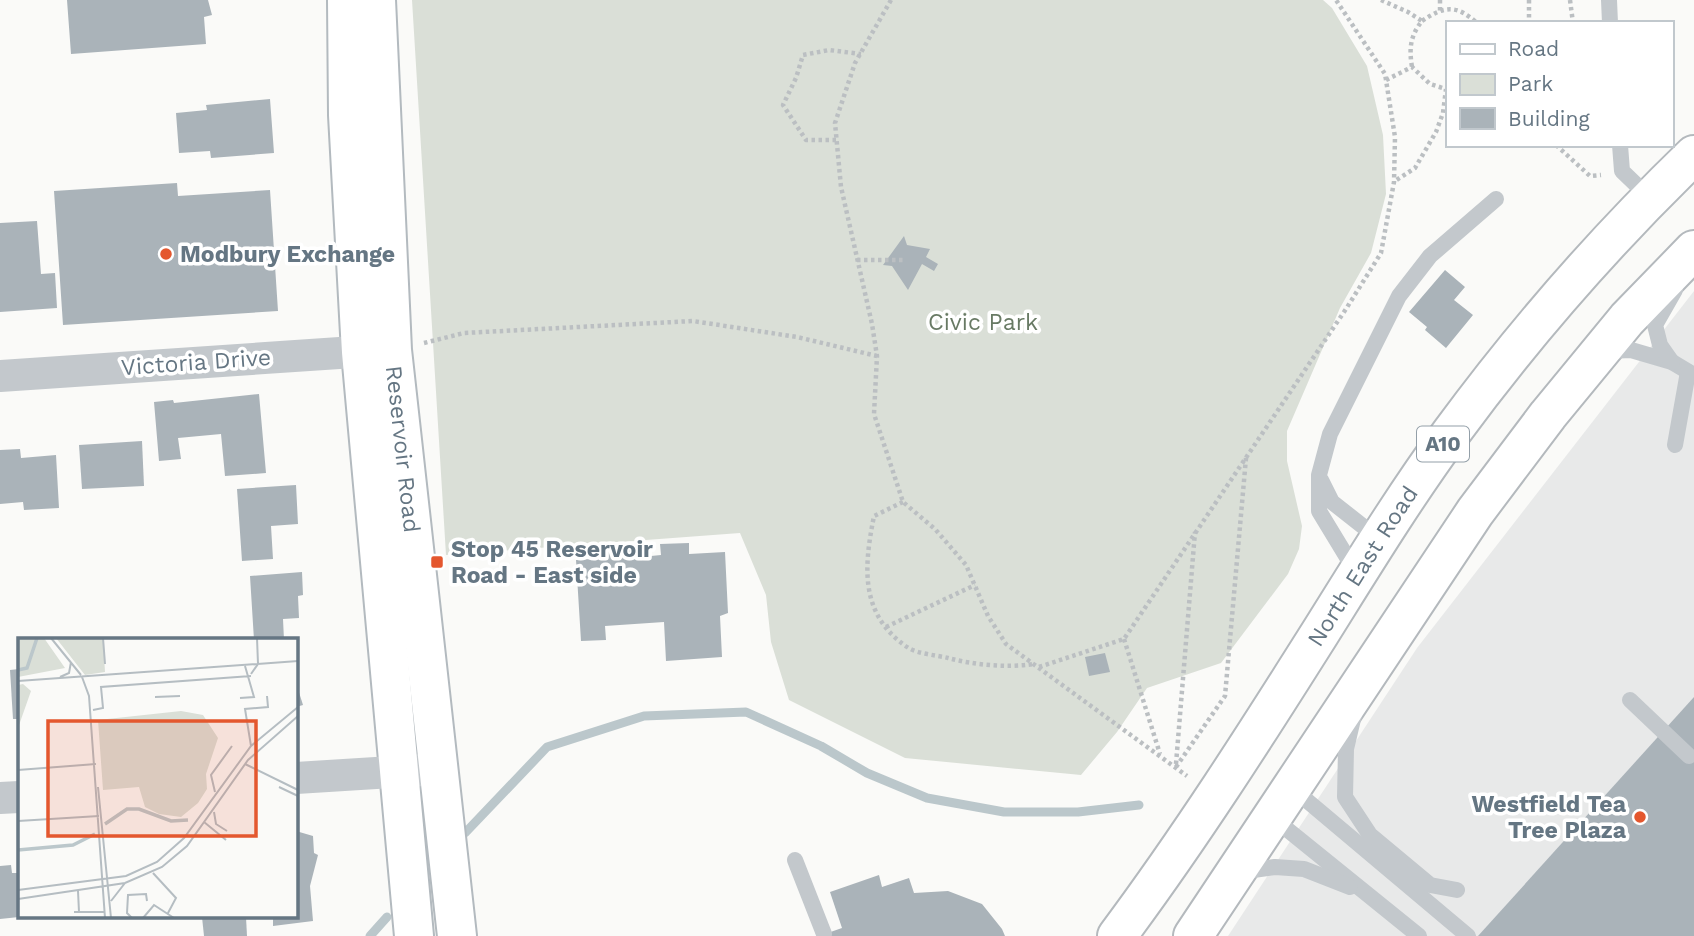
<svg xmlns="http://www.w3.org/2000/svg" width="1694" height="936" font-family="'Work Sans',sans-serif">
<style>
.built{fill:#e8e9e9}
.green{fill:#dadfd7}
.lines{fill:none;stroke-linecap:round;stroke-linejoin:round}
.stream{stroke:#bbc7cb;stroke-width:9}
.building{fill:#aab3b9}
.secondary-casing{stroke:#b3babf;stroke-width:42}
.trunk-casing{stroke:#b4b9bd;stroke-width:42}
.path{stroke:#bbbfc2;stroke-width:4.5;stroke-dasharray:3.5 3.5;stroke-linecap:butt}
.service{stroke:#c3c8cc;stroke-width:16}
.minor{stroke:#c3c8cc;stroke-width:32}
.secondary{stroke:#fff;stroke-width:38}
.trunk{stroke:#fff;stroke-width:38}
.poi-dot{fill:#e4572e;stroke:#fff;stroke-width:2.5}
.labels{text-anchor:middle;stroke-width:7;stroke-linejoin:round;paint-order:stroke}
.shield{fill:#fff;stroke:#939fa8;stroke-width:2}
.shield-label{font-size:21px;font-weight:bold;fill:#657683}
.poi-label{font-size:23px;font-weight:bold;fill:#657683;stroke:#fff;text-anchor:start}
.park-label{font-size:23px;fill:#687a64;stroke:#fff}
.street-label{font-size:23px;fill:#657683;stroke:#fff}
.inset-river{fill:none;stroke:#bbc7cb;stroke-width:3.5}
.inset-road{fill:none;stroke:#b5bdc2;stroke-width:2}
.view{fill:#e4572e;fill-opacity:0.15;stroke:#e4572e;stroke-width:3.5}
.inset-edge{fill:none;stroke:#657683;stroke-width:3.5}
</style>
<rect width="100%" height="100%" fill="#fafaf8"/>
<path class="built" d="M1694 291V936H1228L1417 648Z"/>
<path class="green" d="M412 0H1323L1332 8 1367 66 1383 135 1386 194 1371 253 1340 308 1287 431V461L1302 526 1299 549 1288 574 1221 663 1147 688 1117 732 1081 775 905 758 789 700 771 642 766 595 740 533 446 555Z"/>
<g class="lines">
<g class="stream">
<path d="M465 833 547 747 644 716 746 712 821 746 867 773 927 798 1004 812H1078L1139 805"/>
<path d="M370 936 387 917"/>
</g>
</g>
<g class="building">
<path d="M67 0H208L212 15 204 17 206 44 71 54Z"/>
<path d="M270 99 274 153 211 158 210 151 179 153 176 113 207 110 206 105Z"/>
<path d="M177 183 178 196 270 190 278 311 63 325 54 191Z"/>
<path d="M37 221 41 274 55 273 57 308 0 312V223Z"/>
<path d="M904 236 907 245 930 249 926 257 938 264 934 271 922 264 908 290 892 266 883 265Z"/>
<path d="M1445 270 1465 287 1454 300 1473 315 1446 348 1425 330 1427 327 1409 312Z"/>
<path d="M259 394 266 473 225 476 221 434 178 438 181 459 159 461 154 402 173 400 174 403Z"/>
<path d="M142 441 144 486 82 489 79 445Z"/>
<path d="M20 449 21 458 56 455 59 508 24 510 23 502 0 504V450Z"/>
<path d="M296 485 298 524 271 526 273 559 242 561 237 489Z"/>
<path d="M689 543V554L725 552 728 613 720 616 722 657 666 661 664 622 605 626 606 640 581 641 576 560 606 558V548L641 546V557L661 555 660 544Z"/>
<path d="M302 572 303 595 298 596 299 618 283 619 284 640H254L250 576Z"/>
<path d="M1105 653 1110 672 1089 676 1085 657Z"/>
<path d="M19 669V719H13L10 670Z"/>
<path d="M296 683 303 705 296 707Z"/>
<path d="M1694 697V936H1478Z"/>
<path d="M296 831 313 836 314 853 318 855 310 886 313 921 273 926V917H296Z"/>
<path d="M11 865 12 873H19V917L0 919V866Z"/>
<path d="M879 875 882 887 909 878 914 893 948 891 982 904 1002 929 1005 936H819L842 928 830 892Z"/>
<path d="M202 917H246L247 936H204Z"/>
</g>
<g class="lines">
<g class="secondary-casing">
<g id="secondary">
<path d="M347 0 348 115 361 352 414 936"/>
<path id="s1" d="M376 0 392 350 457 936"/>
</g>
</g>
<g class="trunk-casing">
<g id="trunk">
<path id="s2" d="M1117 936C1190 838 1255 736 1320 633 1362 566 1404 497 1451 433 1523 335 1606 240 1694 155"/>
<path d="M1193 936 1475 512 1548 415 1627 319 1694 250"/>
</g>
</g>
<g class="path">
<path d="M891 0 855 63 835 123 841 187 872 324 877 356 874 414 903 502 935 529 966 565 988 616 1006 644 1187 776"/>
<path d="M1381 0 1408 12 1422 21C1410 36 1409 49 1412 67"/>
<path d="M1440 0V11"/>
<path d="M1529 0V23"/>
<path d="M1570 0 1573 23"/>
<path d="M1422 21C1444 6 1456 4 1477 23"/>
<path d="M1386 80 1412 67 1430 84 1446 89 1443 113 1436 132 1415 168 1395 181"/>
<path d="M836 140H806L783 105 796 78 803 55 829 50 861 54"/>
<path d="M1556 145 1590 176 1601 175"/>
<path d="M857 260H906"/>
<path d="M424 343 464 333 693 321 797 337 877 356"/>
<path d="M903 502 874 516C864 566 859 614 907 647 917 654 936 655 948 658 974 665 1007 668 1034 664"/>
<path d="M886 627 975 585"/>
<path d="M1124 639 1160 754"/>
<path d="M1039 667 1124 639 1346 309 1381 253 1394 182 1395 137 1386 80 1385 74 1336 0"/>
<path d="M1176 764 1195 532"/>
<path d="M1176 767 1225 696 1246 458"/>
</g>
<g class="service">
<path d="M1609 0 1610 23"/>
<path d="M1620 145 1622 171 1650 198"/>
<path d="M1607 351 1631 350 1672 362 1694 375"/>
<path d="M1672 362 1660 345 1655 325 1675 290"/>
<path d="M1675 445 1688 372"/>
<path d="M1321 480 1332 502 1379 539"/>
<path d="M1356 572 1319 511V475L1330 434 1399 296 1430 256 1496 199"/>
<path d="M1630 700 1689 756"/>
<path d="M1354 715 1346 749 1345 797 1370 835 1430 885 1457 890"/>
<path d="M1292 788 1468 936"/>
<path d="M1273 818 1419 936"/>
<path d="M795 860 824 934"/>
<path d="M1239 872 1275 867 1304 869 1350 887"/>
</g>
<g class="minor">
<path d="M0 376 384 350"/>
<path d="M296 778 424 770"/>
<path d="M0 798 19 797"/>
</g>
<use href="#secondary" class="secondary"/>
<use href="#trunk" class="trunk"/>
</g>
<g class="poi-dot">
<circle cx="166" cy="254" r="7"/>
<rect x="430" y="555" width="14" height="14" rx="3.5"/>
<circle cx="1640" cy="817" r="7"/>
</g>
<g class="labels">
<rect class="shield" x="1417" y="426.5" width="52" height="35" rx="5"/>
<g class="shield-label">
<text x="1443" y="451">A10</text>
</g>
<g class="poi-label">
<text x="180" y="262">Modbury Exchange</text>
<text x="451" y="557">Stop 45 Reservoir<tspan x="451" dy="26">Road - East side</tspan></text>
<text x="1626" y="812" text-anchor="end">Westfield Tea<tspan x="1626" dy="26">Tree Plaza</tspan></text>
</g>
<g class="park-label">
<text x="983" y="330">Civic Park</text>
</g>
<g class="street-label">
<text transform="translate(196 362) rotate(-4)" y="8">Victoria Drive</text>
<text dy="8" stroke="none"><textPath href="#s1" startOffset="450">Reservoir Road</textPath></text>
<text dy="8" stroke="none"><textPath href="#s2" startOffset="444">North East Road</textPath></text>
</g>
</g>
<g transform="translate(18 638)">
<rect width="280" height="280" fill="#fafaf8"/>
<path d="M0 0H26L47 30 0 39ZM38 0H85L87 34 67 37ZM5 46 13 53 0 90V47ZM163 73 185 77 200 100 188 136 189 151 180 165 163 179 141 176 127 169 121 149 85 152 80 82Z" fill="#dadfd7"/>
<path class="inset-river" d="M0 32 9 30 19 0M87 186 109 171H121L153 183 170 182M0 212 55 207 77 196"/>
<path class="inset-road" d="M33 0 63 37M85 0 87 26M233 36 240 26 239 0M42 39 51 35 53 24M64 39 71 58 87 280M0 43 280 23M137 59 162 58M222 60 236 59 227 28M75 72 85 70 83 49 233 38M233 108 227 71 250 69 249 58M227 126 280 152M0 132 78 126M80 149 93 280M261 149 280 158M197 154 193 137 214 108M196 174 198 186 209 193M0 183 81 178M186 184 208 202M135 235 158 260 150 275M0 252 108 238 139 224 166 200 233 108 280 69M60 253 61 274M0 261 107 245 144 229 169 208 230 122 280 78M93 263 107 245M56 274H86M114 280 109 275 110 257 128 256 129 263M125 280 136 267 156 280"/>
<path class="view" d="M30 83H238V198H30Z"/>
<rect width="280" height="280" class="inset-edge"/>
</g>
<rect x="1446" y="21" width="228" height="126" fill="#ffffff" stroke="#c1c8cd" stroke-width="2"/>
<rect x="1460" y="44" width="35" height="10" fill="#ffffff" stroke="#c1c8cd" stroke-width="2"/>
<text x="1508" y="56" font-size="21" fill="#657683">Road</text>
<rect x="1460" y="74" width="35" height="21" fill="#dadfd7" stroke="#c1c8cd" stroke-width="2"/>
<text x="1508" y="91" font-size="21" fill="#657683">Park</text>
<rect x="1460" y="108" width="35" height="21" fill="#aab3b9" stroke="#c1c8cd" stroke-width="2"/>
<text x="1508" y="126" font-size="21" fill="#657683">Building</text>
</svg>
